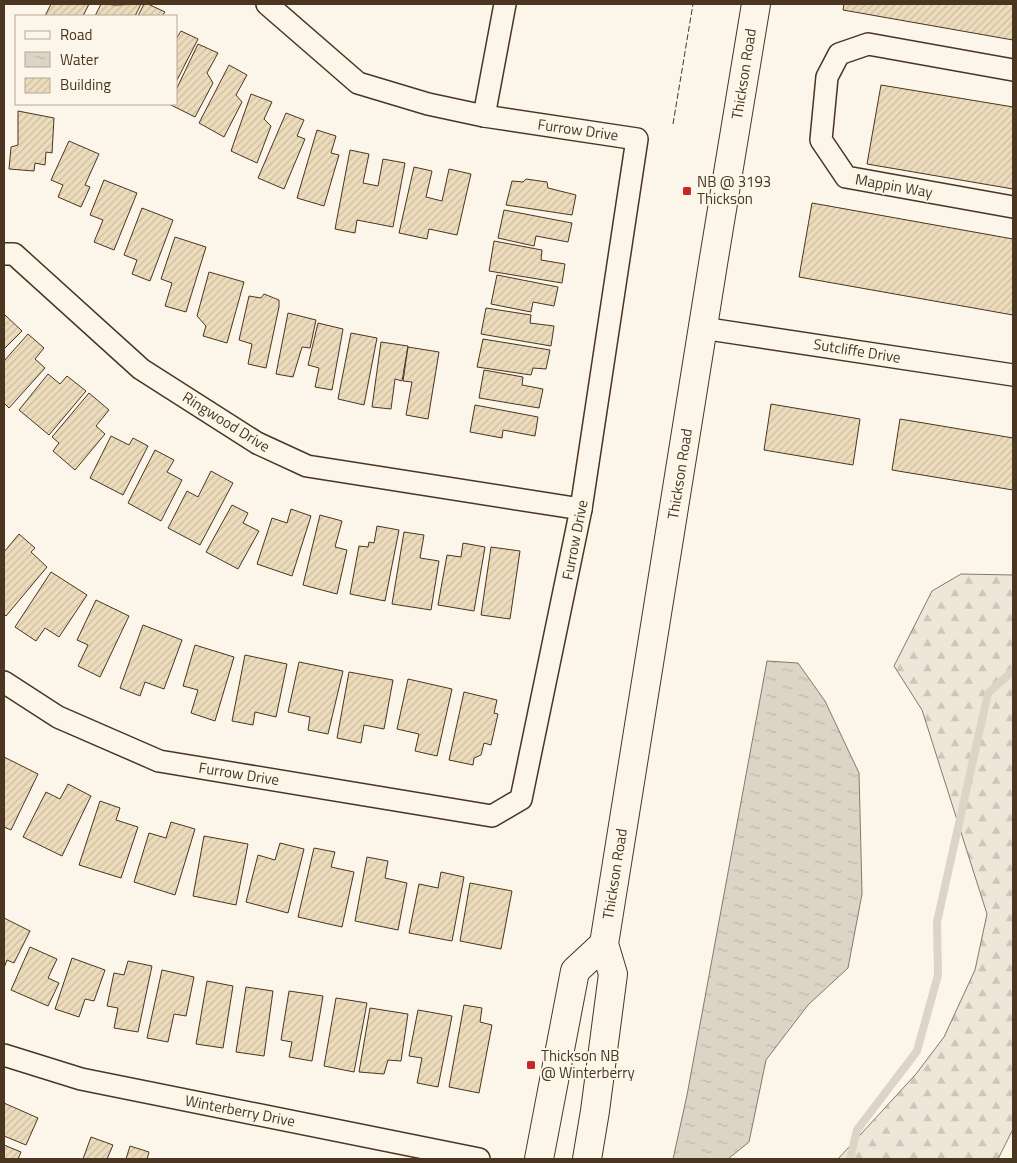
<svg xmlns="http://www.w3.org/2000/svg" width="1017" height="1163" font-family="'Titillium Web',sans-serif">
<style>
.forest{fill:url(#forest-firs);stroke:#887966}
.water{fill:url(#water-ripples);stroke:#887966}
.lines{fill:none;stroke-linecap:round;stroke-linejoin:round}
.stream{stroke:#dcd4c6;stroke-width:8}
.building{fill:url(#building-hatch);stroke:#4a3520}
.street-casing{stroke:#4a3520;stroke-width:24}
.secondary-casing{stroke:#4a3520;stroke-width:30}
.street{stroke:#fbf6e9;stroke-width:21}
.secondary{stroke:#fbf6e9;stroke-width:28}
.fence{stroke:#4a3520;stroke-width:1;stroke-dasharray:6 2.5;stroke-linecap:butt}
.poi-dot{fill:#c62828;stroke:#fbf6e9;stroke-width:2}
.labels{text-anchor:middle;stroke-width:4;stroke-linejoin:round;paint-order:stroke}
.street-label{font-size:15px;fill:#4a3520;stroke:#fbf6e9}
.poi-label{font-size:15px;fill:#4a3520;stroke:#fbf6e9;text-anchor:start}
</style>
<defs>
<pattern id="forest-firs" width="22" height="20" patternUnits="userSpaceOnUse" patternTransform="scale(1.25)"><rect width="22" height="20" fill="#ede6d9"/><path d="M5 1l3.5 6h-7zM16 11l3.5 6h-7z" fill="#cdc6ba"/></pattern>
<pattern id="water-ripples" width="26" height="14" patternUnits="userSpaceOnUse" patternTransform="scale(1.25)"><rect width="26" height="14" fill="#dcd4c6"/><path d="M2 4q2-2 4 0t4 0M15 11q2-2 4 0t4 0" fill="none" stroke="#beb7aa"/></pattern>
<pattern id="building-hatch" width="6" height="6" patternUnits="userSpaceOnUse" patternTransform="scale(1.25)"><rect width="6" height="6" fill="#ecdcbc"/><path d="M-1 1l2-2M0 6l6-6M5 7l2-2" fill="none" stroke="#ccbda1"/></pattern>
</defs>
<rect width="100%" height="100%" fill="#fbf6e9"/>
<path class="forest" d="M961 574 1013 575V1129L998 1159H838L916 1074 944 1037 975 970 987 914 922 710 894 666 932 591Z"/>
<path class="water" d="M767 661 798 663 825 701 859 773 862 894 848 968 808 1005 766 1060 749 1142 728 1159H673L687 1095Z"/>
<g class="lines">
<path class="stream" d="M850 1159 857 1130 917 1051 938 975 937 922 988 693 1013 671"/>
</g>
<g class="building">
<path d="M51 4H89L83 16H45Z"/>
<path d="M101 4 116 5 141 4 135 16H95Z"/>
<path d="M144 4H148L165 12 162 16H138Z"/>
<path d="M844 4H1013V40L843 10Z"/>
<path d="M181 31 198 39 176 82V39Z"/>
<path d="M198 44 218 53 207 73 213 83 195 117 169 104H176V90Z"/>
<path d="M229 65 247 75 236 95 242 102 224 137 199 123Z"/>
<path d="M881 85 1013 107V189L867 164Z"/>
<path d="M251 94 272 102 264 119 271 126 257 163 231 151Z"/>
<path d="M18 111 54 118 52 153 46 152 45 165 35 163 34 171 9 169 11 147 18 145Z"/>
<path d="M286 113 304 120 297 136 305 139 284 189 258 178Z"/>
<path d="M317 130 336 136 331 153 339 155 324 206 297 198Z"/>
<path d="M69 141 99 154 85 185 90 187 81 207 58 197 63 185 51 180Z"/>
<path d="M350 150 369 154 363 183 378 186 383 159 405 163 393 227 357 220 355 233 335 229Z"/>
<path d="M414 167 432 171 426 197 442 201 449 169 471 174 457 235 429 229 427 239 399 233Z"/>
<path d="M526 179 547 182 548 188 576 195 572 215 506 205 512 181 523 182Z"/>
<path d="M104 180 137 193 114 250 94 242 103 220 90 215Z"/>
<path d="M812 203 1013 239V315L799 277Z"/>
<path d="M142 208 173 220 150 281 132 274 137 260 124 255Z"/>
<path d="M504 210 572 223 568 242 536 236 534 246 498 238Z"/>
<path d="M175 237 206 247 186 312 165 306 172 283 161 279Z"/>
<path d="M494 241 542 250 541 260 565 264 562 283 489 271Z"/>
<path d="M209 272 244 282 227 343 203 336 206 326 197 316Z"/>
<path d="M497 275 558 287 554 306 533 302 531 312 491 304Z"/>
<path d="M264 294 279 300V307L266 368 248 364 252 344 239 340 249 296 261 298Z"/>
<path d="M486 308 531 315 530 323 554 326 551 346 481 334Z"/>
<path d="M288 313 316 320 310 348 302 347 293 377 276 374Z"/>
<path d="M5 315 22 331 4 349V316Z"/>
<path d="M318 323 343 329 332 390 315 387 319 368 308 365Z"/>
<path d="M351 333 377 338 364 405 338 399Z"/>
<path d="M28 334 44 348 35 359 45 368 9 408 4 403V361Z"/>
<path d="M483 339 550 350 546 369 533 368 531 375 477 367Z"/>
<path d="M381 342 408 346 402 381 395 379 391 409 372 407Z"/>
<path d="M408 347 439 352 428 419 406 415 412 382 403 381Z"/>
<path d="M484 370 523 377 522 385 543 389 539 408 479 398Z"/>
<path d="M48 374 60 384 67 376 86 391 49 435 19 410Z"/>
<path d="M89 393 109 410 96 426 105 434 75 470 53 451 59 443 52 437Z"/>
<path d="M771 404 860 419 853 465 764 450Z"/>
<path d="M475 405 538 417 535 436 503 430 502 438 470 432Z"/>
<path d="M900 419 1013 438V490L892 470Z"/>
<path d="M111 436 129 445 133 438 148 446 123 495 90 478Z"/>
<path d="M155 450 174 460 167 472 182 480 161 521 128 503Z"/>
<path d="M211 471 233 483 200 545 168 528 187 491 198 497Z"/>
<path d="M232 505 248 513 243 523 259 531 238 569 206 552Z"/>
<path d="M291 509 311 516 292 576 257 564 272 518 287 523Z"/>
<path d="M320 515 342 521 335 547 347 550 337 594 303 585Z"/>
<path d="M377 526 399 530 385 601 350 594 359 546 368 547 369 542 374 543Z"/>
<path d="M404 532 424 535 420 558 439 561 431 610 392 604Z"/>
<path d="M19 534 35 548 31 552 47 567 6 616 4 614V552Z"/>
<path d="M463 543 485 547 474 611 438 605 447 555 461 557Z"/>
<path d="M491 547 520 551 510 619 481 615Z"/>
<path d="M51 572 87 595 59 637 45 628 36 641 15 627Z"/>
<path d="M96 600 129 616 100 677 78 666 88 645 77 640Z"/>
<path d="M143 625 182 640 164 689 145 682 140 696 120 688Z"/>
<path d="M195 645 234 657 215 721 191 713 198 690 183 686Z"/>
<path d="M245 655 287 664 276 717 255 712 253 725 232 721Z"/>
<path d="M299 662 343 671 328 734 308 730 310 717 288 712Z"/>
<path d="M349 672 393 680 384 729 364 725 361 743 337 738Z"/>
<path d="M408 679 452 689 437 756 415 751 419 734 397 729Z"/>
<path d="M464 692 497 700 494 713 498 714 491 745 484 743 481 755 474 758 473 765 449 760Z"/>
<path d="M4 757 38 774 11 830 4 827Z"/>
<path d="M68 784 91 796 62 856 23 837 46 792 60 799Z"/>
<path d="M100 801 120 808 116 820 138 827 121 878 79 865Z"/>
<path d="M171 822 195 829 175 895 134 882 149 833 166 838Z"/>
<path d="M204 836 248 844 236 905 193 896Z"/>
<path d="M280 843 304 849 288 913 246 902 258 855 275 860Z"/>
<path d="M314 848 335 852 331 867 354 872 342 927 298 917Z"/>
<path d="M367 857 388 861 385 878 407 883 398 930 355 921Z"/>
<path d="M441 872 464 877 452 941 409 933 419 884 438 888Z"/>
<path d="M470 883 512 891 501 949 460 941Z"/>
<path d="M4 918 30 931 14 963 7 960 4 968Z"/>
<path d="M30 947 57 959 48 978 59 983 48 1006 11 990Z"/>
<path d="M72 958 105 970 94 1001 85 999 79 1017 55 1009Z"/>
<path d="M128 961 152 966 138 1032 114 1028 118 1008 107 1006 114 973 124 975Z"/>
<path d="M162 970 194 977 186 1016 174 1014 168 1042 147 1038Z"/>
<path d="M207 981 233 986 223 1048 196 1044Z"/>
<path d="M246 987 273 991 264 1056 236 1052Z"/>
<path d="M289 991 323 996 312 1061 289 1057 292 1042 281 1040Z"/>
<path d="M336 998 367 1003 354 1072 324 1066Z"/>
<path d="M464 1005 482 1008 480 1022 492 1025 479 1093 449 1087Z"/>
<path d="M370 1008 408 1014 401 1061 388 1060 384 1074 359 1072Z"/>
<path d="M418 1010 452 1016 438 1087 417 1083 422 1058 409 1056Z"/>
<path d="M4 1103 38 1118 26 1145 4 1136Z"/>
<path d="M91 1137 113 1145 107 1159H83Z"/>
<path d="M4 1145 21 1152 18 1159H4Z"/>
<path d="M130 1146 149 1152 147 1159H126Z"/>
</g>
<g class="lines">
<g class="street-casing">
<g id="street">
<path d="M1013 70 868 44 839 54 827 77 821 140 846 177 1013 207"/>
<path d="M484 116 505 4"/>
<path d="M4 254H14L141 369 257 443 307 466 581 509"/>
<path d="M702 328 1013 375"/>
<path d="M4 682 58 717 159 761 492 816 521 799 581 509 637 139 484 116 428 104 358 83 267 4"/>
<path d="M4 1055 81 1079 479 1159"/>
</g>
</g>
<g class="secondary-casing">
<g id="secondary">
<path d="M539 1159 575 971 604 944"/>
<path d="M587 1159 595 1111 613 974 604 944C655 631 703 317 756 4"/>
</g>
</g>
<use href="#street" class="street"/>
<use href="#secondary" class="secondary"/>
<path class="fence" d="M673 124 693 4"/>
</g>
<g class="poi-dot">
<rect x="682" y="186" width="10" height="10" rx="2.5"/>
<rect x="526" y="1060" width="10" height="10" rx="2.5"/>
</g>
<g class="labels">
<g class="street-label">
<text transform="translate(744 74) rotate(-81)" y="5">Thickson Road</text>
<text transform="translate(578 130) rotate(8)" y="5">Furrow Drive</text>
<text transform="translate(894 186) rotate(10)" y="5">Mappin Way</text>
<text transform="translate(857 351) rotate(9)" y="5">Sutcliffe Drive</text>
<text transform="translate(226 422) rotate(32)" y="5">Ringwood Drive</text>
<text transform="translate(680 474) rotate(-81)" y="5">Thickson Road</text>
<text transform="translate(575 540) rotate(-79)" y="5">Furrow Drive</text>
<text transform="translate(239 774) rotate(9)" y="5">Furrow Drive</text>
<text transform="translate(615 874) rotate(-81)" y="5">Thickson Road</text>
<text transform="translate(240 1111) rotate(11)" y="5">Winterberry Drive</text>
</g>
<g class="poi-label">
<text x="697" y="187">NB @ 3193<tspan x="697" dy="17">Thickson</tspan></text>
<text x="541" y="1061">Thickson NB<tspan x="541" dy="17">@ Winterberry</tspan></text>
</g>
</g>
<rect width="1017" height="1163" fill="none" stroke="#4a3520" stroke-width="10"/>
<rect x="15" y="15" width="162" height="90" fill="#fbf6e9" stroke="#b4a999"/>
<rect x="25" y="31" width="25" height="8" fill="#fbf6e9" stroke="#b4a999"/>
<text x="60" y="40" font-size="15" fill="#4a3520">Road</text>
<rect x="25" y="52" width="25" height="15" fill="url(#water-ripples)" stroke="#b4a999"/>
<text x="60" y="65" font-size="15" fill="#4a3520">Water</text>
<rect x="25" y="78" width="25" height="15" fill="url(#building-hatch)" stroke="#b4a999"/>
<text x="60" y="90" font-size="15" fill="#4a3520">Building</text>
</svg>
